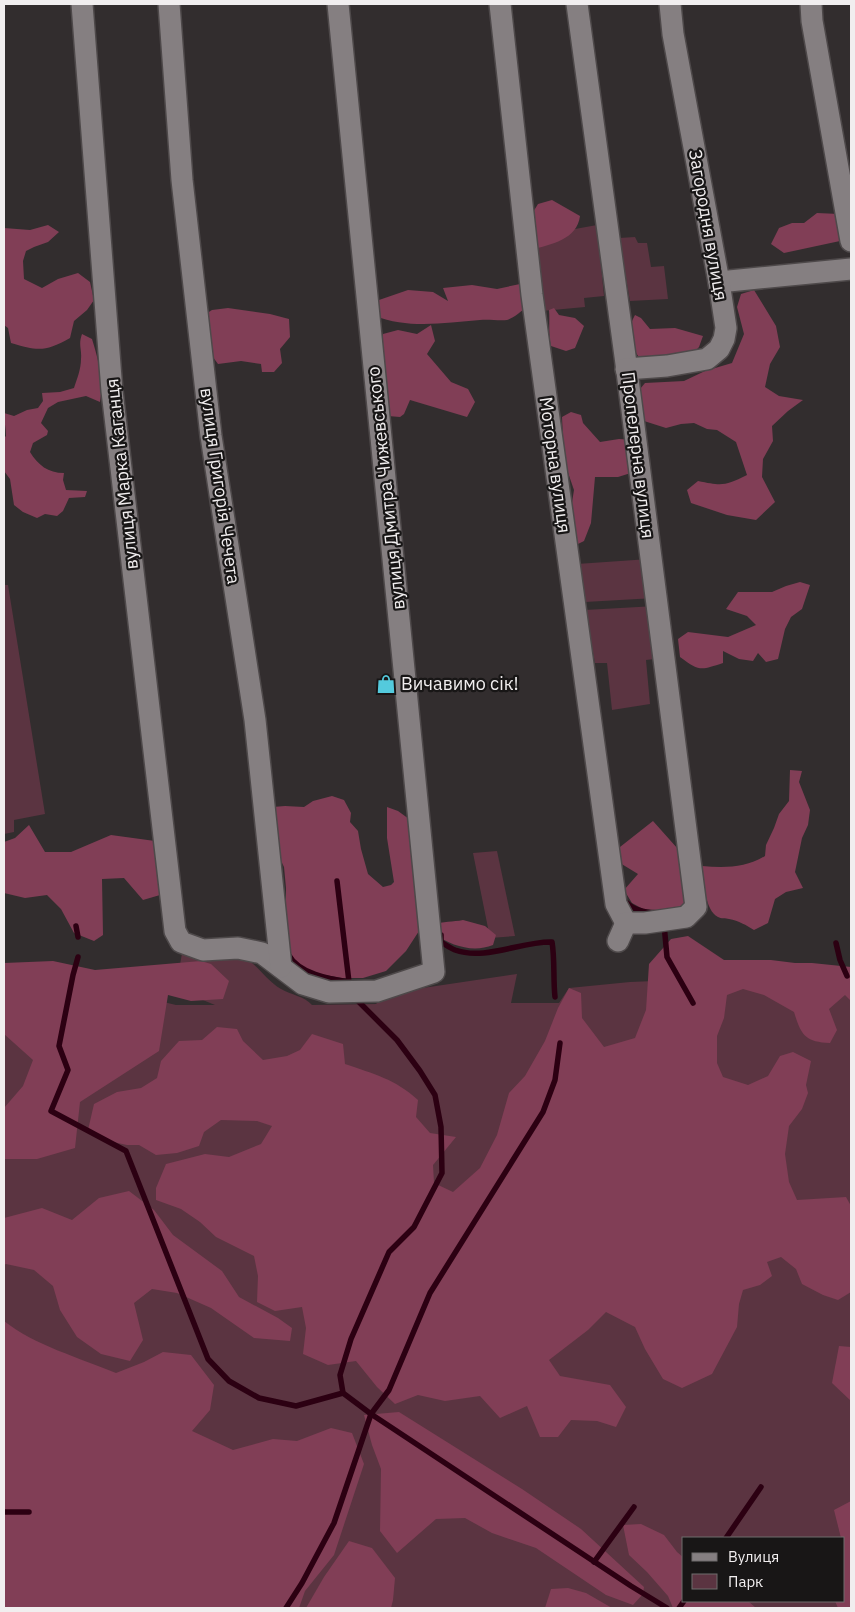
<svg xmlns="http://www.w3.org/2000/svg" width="855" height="1612" font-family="'IBM Plex Sans',sans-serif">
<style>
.green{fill:#5b3441;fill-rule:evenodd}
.forest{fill:#813e56}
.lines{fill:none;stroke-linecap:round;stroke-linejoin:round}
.stream{stroke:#2c0012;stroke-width:5.5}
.minor-casing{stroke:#4e494a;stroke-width:24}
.minor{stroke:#857f81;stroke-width:21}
.labels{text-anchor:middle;stroke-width:4.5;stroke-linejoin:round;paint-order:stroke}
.street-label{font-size:18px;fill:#f1eeef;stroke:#181616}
.poi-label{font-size:18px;fill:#f1eeef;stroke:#181616;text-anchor:start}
</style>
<rect width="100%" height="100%" fill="#322d2e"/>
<g class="green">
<path d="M597 225 604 296 584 298 585 307 542 311 531 237Z"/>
<path d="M635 237 638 243H647L651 267 664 266 668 299 630 301 619 238Z"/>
<path d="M649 559 655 598 585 602 577 564Z"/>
<path d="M4 585H8L45 814 14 820V832L4 834Z"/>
<path d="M656 606 663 658 646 660 650 704 612 710 607 663H595L585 610Z"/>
<path d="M497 851 515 936 490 938 473 853Z"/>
<path d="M182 953C201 955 237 952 252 963 262 971 269 982 281 989 291 995 304 996 312 1005L377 1004 369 996 517 974 511 1003H559L569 988 630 982 851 973V1608H4V1006L139 996 176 1005H215L198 998 180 965ZM684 1538H844V1601H684Z"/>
</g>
<g class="forest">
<path d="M552 200 580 216C577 240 551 244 531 250L530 217 538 204Z"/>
<path d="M817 213 839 214 840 241 784 253 771 244 779 228 792 223H804Z"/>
<path d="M48 225 59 232 48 242 34 247 26 251 23 261 24 279 42 288 58 279 78 273 90 282 94 300 87 310 74 321 70 338C45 352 38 351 11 343L8 328 4 325V228L30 230Z"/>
<path d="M520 284 527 289V307C521 311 514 318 507 320 499 321 489 319 480 320 445 323 408 329 375 316L379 300 408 290 433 292 448 301 443 288 472 285 497 289Z"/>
<path d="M754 290 776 326 780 347 770 364 765 387 779 396 803 400 788 411 772 426 773 441 763 459 762 477 775 502 756 520 727 515 691 503 687 490 698 481C722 486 725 486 747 475L736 442 717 430 707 429 694 423 681 424 666 428 644 421 635 395 645 383 684 381 705 371 732 363 744 334 737 307 741 294Z"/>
<path d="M228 308 270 314 289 319 290 337 280 349 282 363 274 372H262L261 364 241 361 218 364 207 349 201 317 212 310Z"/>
<path d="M554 308 559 315 575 318 584 326 575 348 566 351 551 346C548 334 550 322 549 310Z"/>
<path d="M635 315 641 318 650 329 675 328 703 336 699 347 688 359 648 370C635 351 622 338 635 315Z"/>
<path d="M431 325 435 341 427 354 451 382 468 389 475 402 467 417 410 400 404 414 400 417 388 416 381 358 383 334 398 330 417 334Z"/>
<path d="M82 334 92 339C98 358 104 381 100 402L86 396 58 402 48 408 41 423 48 431 47 435 33 443 30 452C38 465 48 473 64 473L63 480 66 490 87 491 85 497 69 498 63 511 57 516 45 514 37 518 23 512 14 505 10 479 4 471V438L6 436C6 428 4 421 4 413L14 416 27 410 38 408 43 401 42 393 60 392 74 388C77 379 81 369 81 359 82 349 78 345 82 334Z"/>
<path d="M571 412 581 415 583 423 600 442 619 439 635 440 634 472 618 477H595L591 523 584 541 574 546 568 527 574 490 564 461 562 417Z"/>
<path d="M800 582 810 585 802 609 791 617 785 629 778 659 766 662 758 653 753 661 739 659 723 651V663C701 670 700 672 680 657L678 639 688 632 728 637 756 625 747 616 726 609 738 592H772L786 586Z"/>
<path d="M790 770 802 771 799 782 810 810 808 825 802 838 795 872 803 888 786 892 775 899 768 923 754 930C746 925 739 921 729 919 726 918 721 919 718 917 705 911 703 879 702 866 724 868 746 868 765 856L766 845 774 828 779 814 789 801Z"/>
<path d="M332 796 344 800 351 813 350 822 358 831 361 849 368 874 383 887 391 885 394 882 387 838V807L398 811 409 819 421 912 419 931 406 951 386 971 363 978H342L319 974 299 967 289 954 286 933V888L284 867 271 840 273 807 285 806 304 807 313 801Z"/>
<path d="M653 821 694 867 683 912 643 909 632 903 624 890 638 874 620 863V847Z"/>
<path d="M29 825 45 852H71L111 835 155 841 160 895 143 900 124 878 102 879 103 935 94 941 74 933 61 909 47 895 25 898 4 893V842L15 838Z"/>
<path d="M463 920 485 926 496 935 493 945C473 953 452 946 434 934L433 925C443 921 453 922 463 920Z"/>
<path d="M688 936 724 960H771L795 963H812L851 967V1001L845 995 829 1009 837 1030 830 1043C805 1042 801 1035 794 1012L764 995 743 989 727 995 724 1018 717 1036V1063L723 1077 748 1085 768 1076 780 1056 793 1052 811 1061 806 1085 808 1093 802 1109 789 1126 785 1154 789 1182 797 1200 846 1197 851 1206V1292L838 1300 823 1295 802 1284 796 1269 781 1257 767 1262 772 1276 760 1285 743 1290 739 1304 737 1327 712 1374 682 1388 663 1379 645 1349 635 1327 606 1312 588 1330 549 1360 560 1376 610 1385 626 1407 616 1427 597 1421 571 1420 558 1437H540L527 1406 500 1418 480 1396 445 1401 418 1395 395 1404 377 1387 356 1361 328 1365 303 1354 306 1328 302 1307 275 1311 257 1302 258 1276 254 1256 216 1237 200 1222 181 1209 156 1200V1188L166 1164 205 1154 229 1157 261 1144 272 1126 257 1121 221 1120 204 1132 199 1146 177 1153 156 1155 139 1145H127L99 1139 88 1130 94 1104 117 1092 141 1088 157 1078 161 1061 179 1041 202 1040 217 1027 237 1029 243 1041 263 1060 287 1056 300 1050 312 1034 343 1044 345 1064C374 1074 395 1079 418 1100L416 1117 430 1133 456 1137 433 1165 434 1183 453 1192 480 1168 497 1135 509 1093 525 1076 545 1041 558 1008 569 988 581 993 582 1018 604 1047 635 1038 646 1010 649 964 671 939Z"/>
<path d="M53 961 95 970 201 961 211 964 229 981 223 999 191 1001 168 995 159 1051 80 1102 75 1148 37 1159H4V1108L23 1086 33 1060 4 1034V963Z"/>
<path d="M129 1191 154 1210 173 1235 222 1271 239 1297 278 1318 292 1328 290 1341 254 1338 211 1308 177 1293 152 1289 134 1303 143 1340 130 1361 101 1354 77 1337 60 1310 53 1286 34 1270 6 1264 4 1265V1218L42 1208 72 1220 99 1198Z"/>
<path d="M4 1321C34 1345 80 1358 116 1373L144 1362 163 1352 191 1355 214 1385 210 1410 192 1431 233 1450 273 1439 297 1441 331 1428 352 1433 364 1464 334 1555 305 1591 299 1608H4Z"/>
<path d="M839 1346 851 1347V1401L832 1383Z"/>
<path d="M399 1412 522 1489 581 1529 644 1587 643 1594 633 1605 606 1595 536 1548 492 1533 465 1518 436 1519 397 1553 380 1531 381 1469 372 1445 364 1415Z"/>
<path d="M851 1501V1608H838L835 1601H844V1538H841L834 1510Z"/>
<path d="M641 1524 664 1535 677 1552 684 1558V1601H748L756 1608H673L668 1596 647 1572 629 1555 623 1525Z"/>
<path d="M349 1541 372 1548 395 1578 393 1600 391 1608H306L324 1577Z"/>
<path d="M568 1588 586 1593 612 1608H545L551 1589Z"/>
</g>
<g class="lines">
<g class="stream">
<path d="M337 881 349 982"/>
<path d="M623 899C632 909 639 911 652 913"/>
<path d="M664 924 667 957 693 1003"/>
<path d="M76 926 78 937"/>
<path d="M441 935V942C446 945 450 948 455 950 485 961 522 941 552 942 555 960 553 979 555 997"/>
<path d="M836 943 840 960 847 976"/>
<path d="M288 954C299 974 329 979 349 982V984"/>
<path d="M78 957 73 975 59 1046 68 1070 51 1111 126 1151 208 1359 229 1381 259 1398 296 1406 343 1393"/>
<path d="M354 997 397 1040 420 1071 435 1095 441 1127 442 1173 414 1227 389 1252 351 1339 340 1375 343 1393 371 1414 631 1586 667 1608"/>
<path d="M4 1512H29"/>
<path d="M726 1538 761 1487"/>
<path d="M594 1562 634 1507"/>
<path d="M286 1608 302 1583 334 1523 371 1414 389 1390 430 1293 543 1112 555 1080 560 1043"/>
<path d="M679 1608 684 1601"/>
</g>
<g class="minor-casing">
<g id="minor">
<path d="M82 4 112 391 175 931 181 942 203 950 238 948 262 953 303 984 329 992 377 991 434 972 338 4"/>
<path d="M169 4 182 180 211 436 255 720 281 967"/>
<path d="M500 4 532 295 616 904 626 923"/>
<path d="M577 4 625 356 696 907 686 917 645 923H626L618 941"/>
<path d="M811 4 812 21 851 241"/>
<path d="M719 282 851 269"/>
<path d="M626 369 667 366 707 359 719 349 724 339 726 328 719 282 673 34 670 4"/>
</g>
</g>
<use href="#minor" class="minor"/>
</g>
<defs>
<g id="shop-bare" transform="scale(1.5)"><path d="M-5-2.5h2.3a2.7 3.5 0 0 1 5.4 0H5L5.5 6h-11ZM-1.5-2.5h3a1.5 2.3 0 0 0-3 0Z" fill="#54cadd" stroke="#181616" stroke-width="2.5" paint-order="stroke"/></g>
</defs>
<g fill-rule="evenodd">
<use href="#shop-bare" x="386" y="684"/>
</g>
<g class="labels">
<g class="street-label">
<text transform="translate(708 225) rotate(80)" y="6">Загородня вулиця</text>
<text transform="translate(638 455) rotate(83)" y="6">Пропелерна вулиця</text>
<text transform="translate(555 465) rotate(82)" y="6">Моторна вулиця</text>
<text transform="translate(122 474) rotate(-96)" y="6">вулиця Марка Каганця</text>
<text transform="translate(220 486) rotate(82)" y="6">вулиця Григорія Чечета</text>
<text transform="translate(386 488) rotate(-96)" y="6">вулиця Дмитра Чижевського</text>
</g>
<g class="poi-label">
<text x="401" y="690">Вичавимо сік!</text>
</g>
</g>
<rect width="855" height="1612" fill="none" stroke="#f1eeef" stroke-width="10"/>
<rect x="682" y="1537" width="162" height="65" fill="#181616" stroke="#6f6c6d"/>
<rect x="692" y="1553" width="25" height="8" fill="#857f81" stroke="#6f6c6d"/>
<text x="728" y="1562" font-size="15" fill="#f1eeef">Вулиця</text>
<rect x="692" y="1574" width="25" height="15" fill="#5b3441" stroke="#6f6c6d"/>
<text x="728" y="1587" font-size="15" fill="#f1eeef">Парк</text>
</svg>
